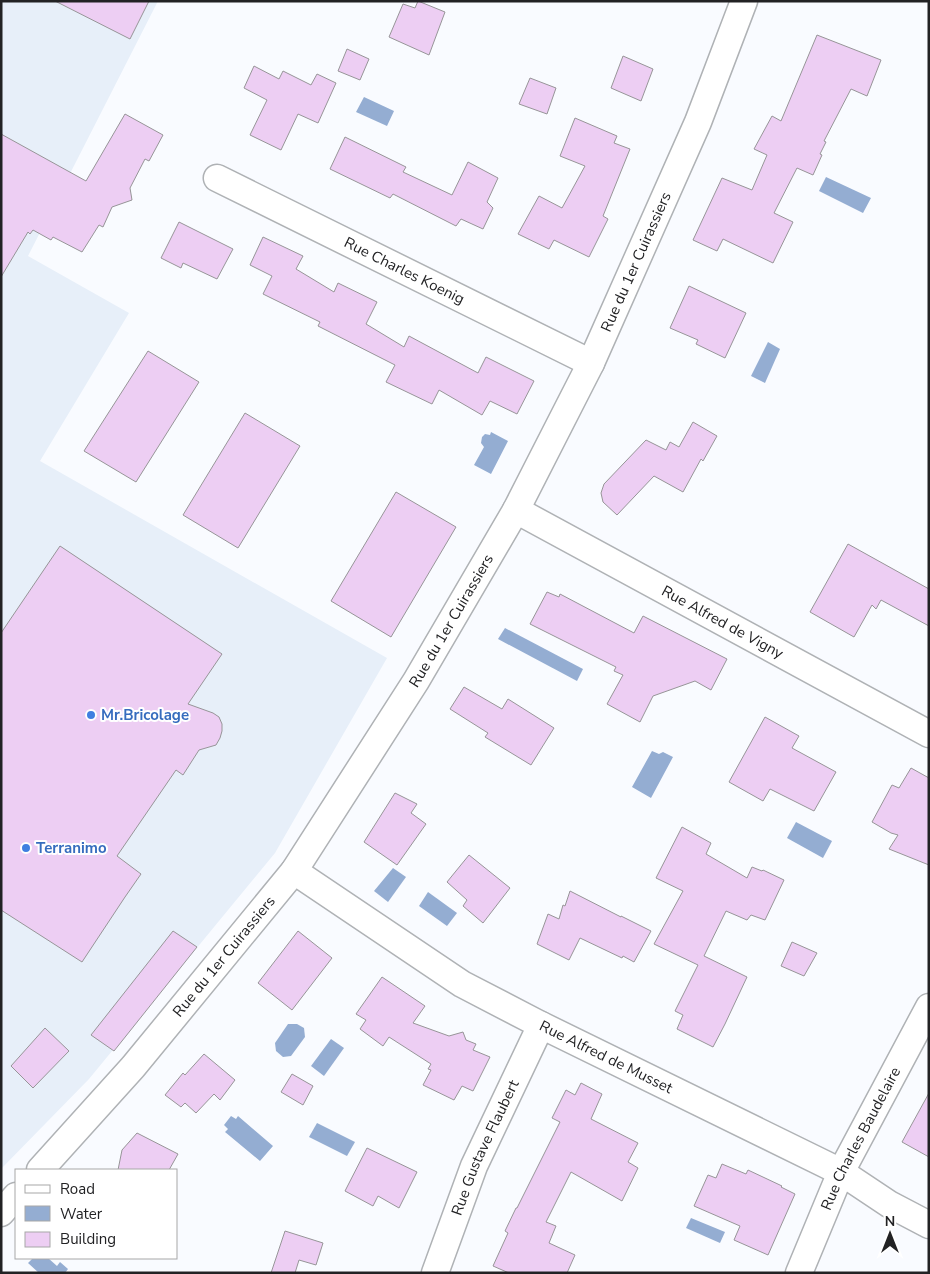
<svg xmlns="http://www.w3.org/2000/svg" width="930" height="1274" font-family="'Nunito Sans',sans-serif">
<style>
.built{fill:#e7eff9}
.water{fill:#94add2}
.building{fill:#edcef3;stroke:#979598}
.lines{fill:none;stroke-linecap:round;stroke-linejoin:round}
.minor-casing{stroke:#afb2b5;stroke-width:29}
.minor{stroke:#fff;stroke-width:26}
.shop-dot{fill:#3f7fe0;stroke:#fff;stroke-width:2}
.labels{text-anchor:middle;stroke-width:4;stroke-linejoin:round;paint-order:stroke}
.street-label{font-size:15px;fill:#222224;stroke:#fff}
.shop-label{font-size:15px;font-weight:bold;fill:#366cbe;stroke:#fff;text-anchor:start}
</style>
<rect width="100%" height="100%" fill="#f9fbff"/>
<path class="built" d="M1 1H158L28 256 129 313 40 461 387 658 275 853 89 1079 1 1169Z"/>
<g class="water">
<path d="M364 97 394 111 387 126 356 112Z"/>
<path d="M826 177 871 198 863 213 819 191Z"/>
<path d="M768 342 780 349 765 383 751 376Z"/>
<path d="M491 432 508 441 491 474 474 465 484 447 481 443 482 437 485 434 490 435Z"/>
<path d="M505 628 583 669 577 681 498 639Z"/>
<path d="M652 751 659 754 663 752 673 757 651 798 632 787Z"/>
<path d="M796 822 832 841 823 858 787 838Z"/>
<path d="M393 868 406 877 388 902 374 891Z"/>
<path d="M428 892 457 913 447 926 419 906Z"/>
<path d="M288 1024H297L304 1028 305 1037 291 1056 283 1057 276 1051 275 1043Z"/>
<path d="M331 1039 344 1048 324 1076 311 1066Z"/>
<path d="M231 1116 236 1119 238 1116 273 1146 260 1161 225 1132 228 1129 224 1125Z"/>
<path d="M317 1123 355 1142 347 1156 309 1137Z"/>
<path d="M691 1218 725 1232 720 1243 686 1228Z"/>
<path d="M33 1258H48L57 1266 60 1262 68 1269 65 1273H39L28 1263Z"/>
</g>
<g class="building">
<path d="M55 1H149L130 39Z"/>
<path d="M418 1 445 12 429 55 389 37 403 4 415 8Z"/>
<path d="M817 35 881 60 867 96 851 89 824 141 826 142 820 154 822 155 813 175 797 168 774 213 793 222 773 263 723 239 717 251 693 240 722 178 752 190 767 155 754 149 772 116 781 121Z"/>
<path d="M347 49 369 59 360 80 338 71Z"/>
<path d="M623 56 653 69 641 101 611 88Z"/>
<path d="M254 66 279 79 283 71 311 85 317 74 336 83 318 123 298 114 281 150 250 135 267 100 244 88Z"/>
<path d="M530 78 556 88 547 114 519 104Z"/>
<path d="M125 114 163 135 149 161 145 159 130 188 132 200 112 207 103 227 99 225 82 252 53 237 51 240 33 230 30 234 28 232 1 277V134L86 181Z"/>
<path d="M575 118 617 136 614 143 630 149 603 216 608 219 589 257 554 240 549 249 518 234 539 196 562 208 585 166 560 156Z"/>
<path d="M345 137 406 167 403 172 452 195 468 162 498 178 487 202 493 208 483 229 461 219 456 226 393 194 390 198 330 169Z"/>
<path d="M179 222 233 249 217 279 183 263 181 268 161 258Z"/>
<path d="M263 237 303 256 296 269 334 292 338 283 377 302 366 324 404 347 409 336 478 373 486 357 534 381 517 414 490 401 482 415 439 390 432 404 386 382 395 365 318 326 320 322 263 294 272 276 250 265Z"/>
<path d="M689 286 746 313 725 358 696 344 698 340 670 328Z"/>
<path d="M148 351 199 382 136 482 84 451Z"/>
<path d="M245 413 300 446 238 548 183 515Z"/>
<path d="M693 422 717 436 703 461 701 459 683 492 654 476 617 515 603 502 601 493 604 484 646 440 666 450 670 442 679 447Z"/>
<path d="M396 492 456 527 391 637 331 601Z"/>
<path d="M848 544 929 589V626L881 600 876 609 872 605 854 637 810 612Z"/>
<path d="M60 546 222 654 188 704 213 713 219 717 222 724V731L220 738 216 745 199 750 183 775 176 770 117 856 141 874 125 897 82 962 1 910V633Z"/>
<path d="M547 592 559 597 560 594 634 633 643 616 727 659 711 690 695 681 653 696 640 722 607 704 623 675 614 671 616 667 530 624Z"/>
<path d="M464 687 502 709 508 699 554 728 531 765 485 737 488 733 450 709Z"/>
<path d="M765 717 799 736 792 748 836 772 814 811 770 789 763 801 729 782Z"/>
<path d="M911 768 929 778V865L889 849 898 835 891 833 872 822 892 785 899 788Z"/>
<path d="M395 793 417 804 411 813 426 824 397 865 364 842Z"/>
<path d="M682 827 711 843 706 854 747 878 752 867 762 871 763 870 784 880 765 920 751 915 747 920 726 911 704 956 747 977 725 1024 713 1047 677 1029 683 1015 675 1011 698 965 654 944 683 891 656 878Z"/>
<path d="M469 855 510 888 483 923 463 906 467 900 447 882Z"/>
<path d="M570 891 621 917V916L651 931 634 962 623 956 622 958 580 938 569 960 537 944 548 914 559 919 563 905 565 906Z"/>
<path d="M173 931 197 947 114 1051 91 1035Z"/>
<path d="M298 931 332 958 292 1010 258 983Z"/>
<path d="M792 942 817 953 804 976 781 966Z"/>
<path d="M382 977 425 1006 413 1023 449 1036 463 1032 466 1040 476 1044 473 1050 490 1057 473 1091 462 1086 454 1100 423 1085 431 1070 428 1069 431 1064 389 1037 383 1046 360 1029 366 1020 356 1014Z"/>
<path d="M45 1028 69 1051 33 1088 11 1066Z"/>
<path d="M204 1054 235 1080 220 1100 214 1094 196 1113 185 1103 181 1107 165 1095 183 1073 185 1075Z"/>
<path d="M292 1074 313 1086 303 1105 281 1092Z"/>
<path d="M581 1083 602 1094 591 1119 638 1143 628 1162 638 1168 622 1201 571 1172 546 1222 556 1226 549 1243 575 1255 567 1273H509L493 1266 508 1233 505 1231 516 1208H517L560 1122 552 1118 566 1090 575 1095Z"/>
<path d="M929 1093V1157L902 1142Z"/>
<path d="M137 1133 178 1154 169 1170H118L122 1150Z"/>
<path d="M367 1148 417 1172 399 1208 378 1196 373 1206 345 1191Z"/>
<path d="M722 1164 746 1174 748 1170 782 1186 781 1187 795 1194 768 1255 734 1240 740 1226 694 1206 708 1175 716 1178Z"/>
<path d="M285 1231 323 1243 316 1265 299 1260 295 1273H271Z"/>
</g>
<g class="lines">
<g class="minor-casing">
<g id="minor">
<path id="s1" d="M217 178 591 363"/>
<path id="s2" d="M516 510 929 734"/>
<path id="s3" d="M294 871 462 984 541 1025 841 1172 889 1204 929 1225"/>
<path id="s4" d="M40 1170 133 1067 294 871 416 681 516 510 591 363 698 122 744 1"/>
<path d="M1 1213 16 1196"/>
<path id="s5" d="M435 1273 474 1166 541 1025"/>
<path id="s6" d="M799 1273 841 1172 929 1007"/>
</g>
</g>
<use href="#minor" class="minor"/>
</g>
<g class="shop-dot">
<circle cx="91" cy="715" r="5"/>
<circle cx="26" cy="848" r="5"/>
</g>
<g class="labels">
<g class="street-label">
<text dy="5" stroke="none"><textPath href="#s4" startOffset="1092">Rue du 1er Cuirassiers</textPath></text>
<text dy="5" stroke="none"><textPath href="#s1" startOffset="209">Rue Charles Koenig</textPath></text>
<text dy="5" stroke="none"><textPath href="#s4" startOffset="688">Rue du 1er Cuirassiers</textPath></text>
<text dy="5" stroke="none"><textPath href="#s2" startOffset="235">Rue Alfred de Vigny</textPath></text>
<text dy="5" stroke="none"><textPath href="#s4" startOffset="282">Rue du 1er Cuirassiers</textPath></text>
<text dy="5" stroke="none"><textPath href="#s3" startOffset="364">Rue Alfred de Musset</textPath></text>
<text dy="5" stroke="none"><textPath href="#s6" startOffset="148">Rue Charles Baudelaire</textPath></text>
<text dy="5" stroke="none"><textPath href="#s5" startOffset="135">Rue Gustave Flaubert</textPath></text>
</g>
<g class="shop-label">
<text x="101" y="720">Mr.Bricolage</text>
<text x="36" y="853">Terranimo</text>
</g>
</g>
<rect width="930" height="1274" fill="none" stroke="#222224" stroke-width="5"/>
<rect x="15" y="1169" width="162" height="90" fill="#ffffff" stroke="#a7a7a7"/>
<rect x="25" y="1185" width="25" height="8" fill="#ffffff" stroke="#a7a7a7"/>
<text x="60" y="1194" font-size="15" fill="#222224">Road</text>
<rect x="25" y="1206" width="25" height="15" fill="#94add2" stroke="#a7a7a7"/>
<text x="60" y="1219" font-size="15" fill="#222224">Water</text>
<rect x="25" y="1232" width="25" height="15" fill="#edcef3" stroke="#a7a7a7"/>
<text x="60" y="1244" font-size="15" fill="#222224">Building</text>
<g transform="translate(890 1234)" stroke="#ffffff" stroke-width="4" paint-order="stroke">
<path d="M0-4L9 19L0 12L-9 19Z" fill="#222224"/>
<text y="-8" font-size="14" font-weight="bold" text-anchor="middle" fill="#222224">N</text>
</g>
</svg>
